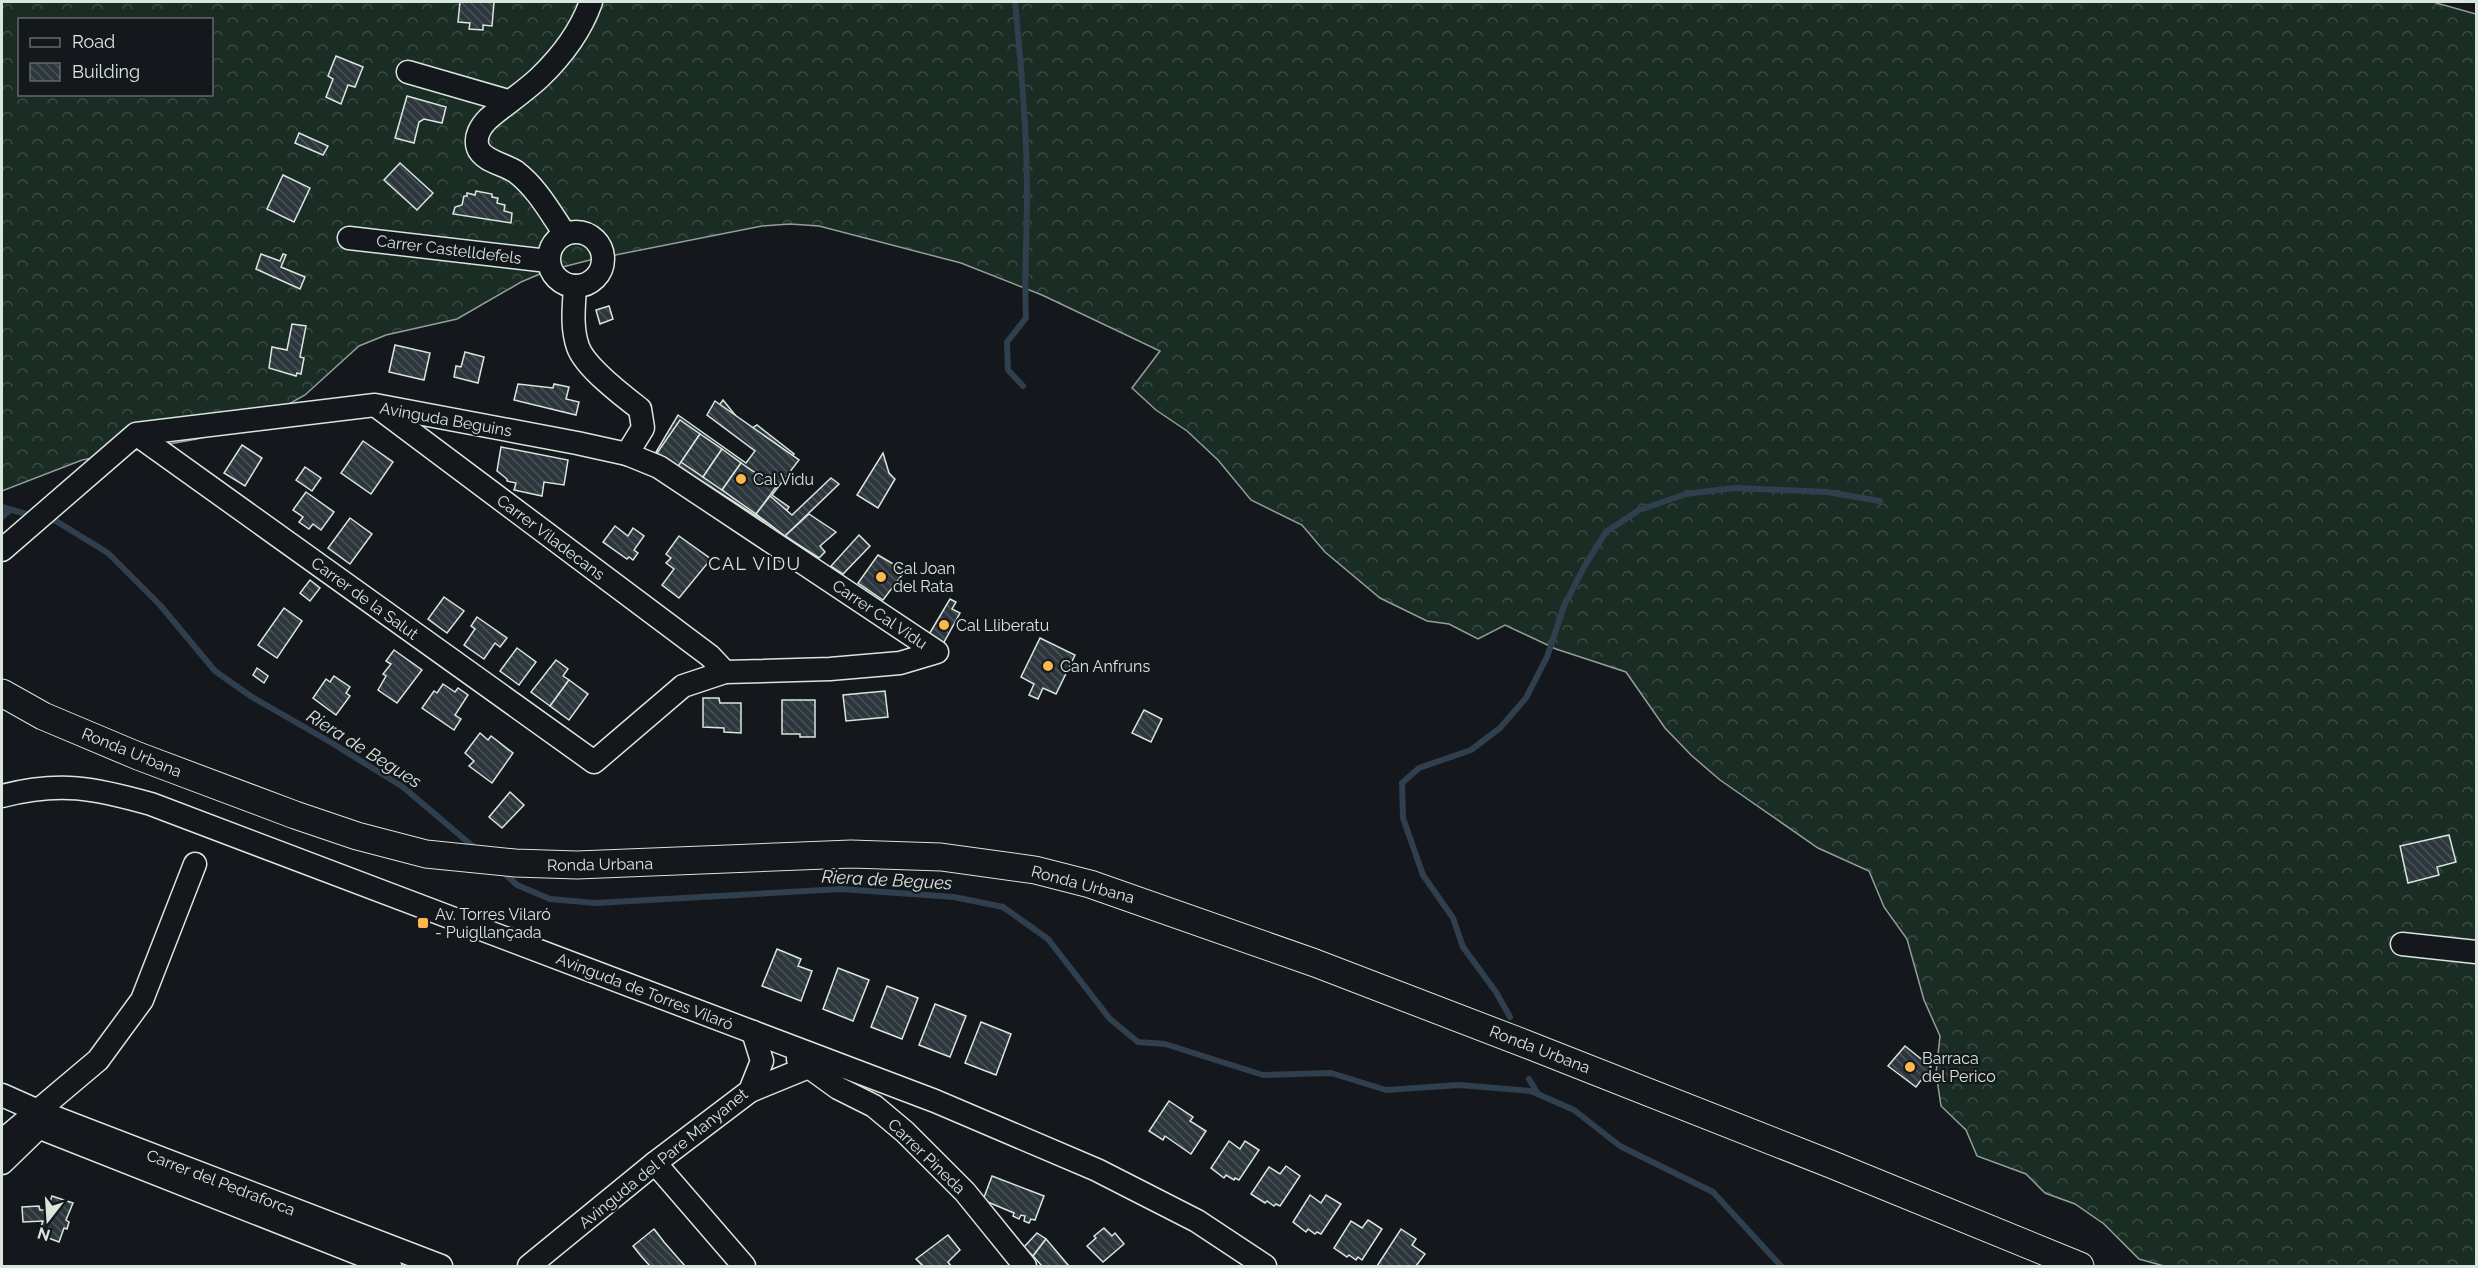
<svg xmlns="http://www.w3.org/2000/svg" width="2478" height="1268" font-family="Raleway,sans-serif">
<style>
.forest{fill:url(#forest-crowns);stroke:#939e99;stroke-width:1.5;fill-rule:evenodd}
.lines{fill:none;stroke-linecap:round;stroke-linejoin:round}
.stream{stroke:#2f3f4d;stroke-width:6}
.building{fill:url(#building-back-hatch);stroke:#d8e6dc;stroke-width:1.5}
.minor-casing{stroke:#d8e6dc;stroke-width:25}
.major-casing{stroke:#d8e6dc;stroke-width:29}
.minor{stroke:#14181c;stroke-width:22}
.major{stroke:#14181c;stroke-width:27}
.poi-dot{fill:#ffb74d;stroke:#14181c;stroke-width:2}
.labels{text-anchor:middle;stroke-width:4.5;stroke-linejoin:round;paint-order:stroke}
.street-label{font-size:16px;fill:#d8e6dc;stroke:#14181c}
.poi-label{font-size:16px;fill:#d8e6dc;stroke:#14181c;text-anchor:start}
.neighbourhood-label{font-size:18px;letter-spacing:1.5px;fill:#d8e6dc;stroke:#14181c}
.water-label{font-size:18px;font-style:italic;fill:#d8e6dc;stroke:#14181c}
</style>
<defs>
<pattern id="forest-crowns" width="20" height="18" patternUnits="userSpaceOnUse" patternTransform="scale(1.5)"><rect width="20" height="18" fill="#1a2d24"/><path d="M2 6a3 3 0 1 1 6 0M12 15a3 3 0 1 1 6 0" fill="none" stroke="#3b4b43"/></pattern>
<pattern id="building-back-hatch" width="6" height="6" patternUnits="userSpaceOnUse" patternTransform="scale(1.5)"><rect width="6" height="6" fill="#2c363c"/><path d="M-1 5l2 2M0 0l6 6M5-1l2 2" fill="none" stroke="#4a5358"/></pattern>
</defs>
<rect width="100%" height="100%" fill="#14181c"/>
<path class="forest" d="M2 2H2433L2476 14V1266H2164L2139 1259 2104 1224 2075 1204 2045 1193 2026 1174 1977 1156 1966 1130 1941 1106 1936 1073 1940 1036 1924 1000 1907 939 1884 907 1869 871 1818 848 1720 780 1691 755 1665 728 1626 672 1556 649 1505 625 1478 639 1449 624 1427 621 1380 598 1325 552 1302 525 1251 500 1218 460 1187 431 1156 410 1132 388 1160 351 1042 295 961 263 819 226 790 224 762 226 590 260 547 271 521 282 457 319 386 335 359 346 305 395 280 409 225 431 197 439 82 460 2 491ZM20 20H212V94H20Z"/>
<g class="lines">
<g class="stream">
<path d="M1015 2C1021 65 1027 130 1027 194 1027 236 1024 277 1026 318L1007 342 1008 370 1023 386"/>
<path d="M2 507 33 516"/>
<path d="M2 517 10 510"/>
<path d="M46 519 56 521 108 553 160 605 215 671 252 697 332 743 403 787 476 849"/>
<path d="M502 871 517 885 550 899 595 903 841 889 954 897 1003 907 1048 939 1110 1019 1138 1042 1165 1044 1263 1075 1331 1073 1386 1090 1459 1085 1531 1091 1574 1110 1620 1146 1713 1192 1781 1266"/>
<path d="M1510 1017 1496 992 1463 947 1453 918 1423 875 1403 818 1402 783 1419 768 1471 750 1500 728 1526 698 1547 657 1564 606 1584 567 1606 532 1639 510 1686 494 1735 488 1827 492 1880 501"/>
<path d="M1529 1079 1538 1094"/>
</g>
</g>
<g class="building">
<path d="M460 2H494L492 26 483 25V30L469 29 470 23 458 22Z"/>
<path d="M336 56 363 67 355 87 348 85 341 104 326 97 333 79 328 76Z"/>
<path d="M407 96 446 107 442 123 424 119 419 122 414 143 395 138Z"/>
<path d="M299 133 328 146 323 155 295 143Z"/>
<path d="M400 163 433 193 417 210 384 180Z"/>
<path d="M283 175 310 188 294 222 267 209Z"/>
<path d="M476 191 492 194V197L498 198 497 203 505 205 504 211 512 213 511 223 453 214 455 207 462 205 464 196H467V193L475 195Z"/>
<path d="M261 254 280 261 283 254 286 255 281 267 305 277 300 289 256 269Z"/>
<path d="M609 306 613 319 600 324 596 310Z"/>
<path d="M292 324 306 326 300 357 304 358 301 374 297 373 296 376 269 368 272 347 287 350Z"/>
<path d="M395 345 430 353 424 380 389 372Z"/>
<path d="M465 352 484 357 478 383 454 377 456 366 461 367Z"/>
<path d="M518 384 553 388 554 384 569 387 566 399 579 402 576 415 514 400Z"/>
<path d="M723 400 748 431 757 425 794 454 783 468 787 472 776 487 746 466 757 451 711 417Z"/>
<path d="M715 401 799 460 772 495 789 507 775 528 656 452 678 415 746 463 755 451 707 415Z"/>
<path d="M680 420 700 434 677 468 657 453Z"/>
<path d="M700 434 722 449 703 477 681 462Z"/>
<path d="M363 441 393 462 371 494 341 473Z"/>
<path d="M242 445 262 458 245 486 224 473Z"/>
<path d="M501 447 568 460 564 485 544 482 542 496 514 490 516 483 507 481V479L497 471Z"/>
<path d="M722 449 741 463 722 490 703 477Z"/>
<path d="M883 453 889 473 895 479 878 508 857 495Z"/>
<path d="M741 463 776 487 756 514 722 490Z"/>
<path d="M305 467 321 478 312 491 296 480Z"/>
<path d="M831 478 839 484 785 536 756 514 770 496 792 515Z"/>
<path d="M306 492 334 512 321 530 313 524 309 529 299 522 303 517 293 510Z"/>
<path d="M809 514 836 532 820 546 825 552 819 558 785 536Z"/>
<path d="M350 518 372 534 350 564 328 548Z"/>
<path d="M615 526 628 536 633 528 644 536 634 550 638 553 633 560 629 557 627 559 603 542Z"/>
<path d="M859 535 870 546 843 574 831 566Z"/>
<path d="M679 536 711 559 679 598 662 585 674 569 666 563 671 558 666 554Z"/>
<path d="M878 555 905 571 883 600 858 583Z"/>
<path d="M310 580 320 588 310 601 300 593Z"/>
<path d="M444 597 464 611 447 633 428 619Z"/>
<path d="M950 599 956 602 952 609 960 613 943 644 928 636Z"/>
<path d="M284 608 302 621 277 658 258 645Z"/>
<path d="M477 617 507 638 500 647 495 643 484 659 464 645 475 629 471 626Z"/>
<path d="M1040 638 1075 655 1056 694 1043 688 1038 699 1029 695 1034 684 1021 677Z"/>
<path d="M517 648 536 662 519 685 500 671Z"/>
<path d="M394 650 422 670 397 703 378 690 386 676 383 674 391 664 386 661Z"/>
<path d="M556 660 568 669 563 676 569 680 550 706 531 692Z"/>
<path d="M257 668 268 676 264 683 253 675Z"/>
<path d="M334 676 350 687 346 693 350 696 336 715 313 698 326 679 330 682Z"/>
<path d="M569 680 588 694 569 720 550 706Z"/>
<path d="M443 684 455 692 458 688 468 695 455 715 461 719 454 730 422 708 434 691 437 693Z"/>
<path d="M885 691 888 717 846 721 843 695Z"/>
<path d="M703 698H719L720 703H741V733L724 732V728L703 727Z"/>
<path d="M782 700H815V737H800V734H782Z"/>
<path d="M1144 710 1162 719 1151 742 1132 733Z"/>
<path d="M480 733 488 740 491 736 513 753 492 783 469 766 474 761 465 753Z"/>
<path d="M510 792 524 805 502 828 489 817Z"/>
<path d="M2449 835 2456 862 2437 867 2439 875 2408 883 2400 846Z"/>
<path d="M777 949 801 959 798 966 812 971 801 1001 762 986Z"/>
<path d="M838 968 869 980 853 1021 823 1009Z"/>
<path d="M887 986 918 998 902 1039 871 1027Z"/>
<path d="M935 1004 966 1016 950 1057 919 1045Z"/>
<path d="M981 1022 1011 1034 996 1075 965 1063Z"/>
<path d="M1905 1046 1931 1067 1916 1087 1888 1066Z"/>
<path d="M1169 1101 1193 1117 1190 1121 1206 1131 1191 1154 1165 1136 1163 1140 1149 1131Z"/>
<path d="M1229 1141 1240 1149 1245 1141 1259 1150 1239 1180 1235 1178 1234 1180 1226 1175 1224 1178 1211 1168Z"/>
<path d="M1286 1166 1300 1176 1280 1206 1276 1204 1274 1206 1267 1201 1265 1203 1251 1194 1269 1167 1280 1174Z"/>
<path d="M992 1176 1044 1196 1035 1220 1031 1219 1029 1223 1024 1221 1025 1216 1021 1215 1019 1219 1013 1216 1014 1213 983 1200Z"/>
<path d="M1310 1195 1321 1203 1326 1195 1341 1204 1321 1234 1317 1232 1315 1234 1308 1229 1306 1232 1293 1222Z"/>
<path d="M52 1196 73 1203 66 1220 69 1222 67 1229 64 1228 59 1242 38 1234 43 1221 23 1222 22 1207 39 1206 40 1210H47Z"/>
<path d="M1368 1220 1382 1229 1362 1260 1358 1257 1356 1260 1349 1255 1347 1257 1334 1248 1351 1221 1362 1228Z"/>
<path d="M1104 1228 1112 1236 1115 1233 1124 1244 1103 1262 1087 1246 1096 1238 1094 1236Z"/>
<path d="M654 1229 664 1242 685 1266H650L641 1256 633 1246Z"/>
<path d="M1401 1229 1416 1239 1412 1245 1425 1254 1416 1266H1377Z"/>
<path d="M1037 1233 1046 1239 1033 1256 1024 1247Z"/>
<path d="M948 1235 960 1250 948 1262 951 1266H923L916 1259Z"/>
<path d="M1046 1239 1069 1266H1042L1033 1256Z"/>
</g>
<g class="lines">
<g class="minor-casing">
<g id="minor">
<path d="M408 72 508 101"/>
<circle cx="576" cy="259" r="27"/>
<path d="M565 234C550 212 537 188 516 172 504 164 483 161 478 148 474 137 481 126 488 119 504 105 523 93 539 78 561 57 581 30 591 2"/>
<path d="M349 238 548 261"/>
<path d="M575 286C574 306 571 327 578 347 585 367 623 396 640 409L643 428 627 454"/>
<path d="M379 408 710 656 725 672"/>
<path d="M2 550 136 434 375 405 577 443 627 454 659 467 937 652 900 663 830 669 725 672 683 686 594 762 136 434"/>
<path d="M2 796C60 781 94 788 151 804L935 1101 1097 1170 1197 1221 1265 1266"/>
<path d="M2402 944 2476 952"/>
<path d="M798 1059 838 1088 874 1106 905 1132 965 1192 1025 1266"/>
<path d="M750 1091 811 1066"/>
<path d="M2 1095 38 1111 441 1266"/>
<path d="M33 1125 390 1266"/>
<path d="M2 1141 98 1060 142 1000 195 864"/>
<path d="M2 1163 35 1131"/>
<path d="M655 1163 744 1266"/>
<path d="M529 1266 655 1163 750 1091 762 1061 753 1032"/>
</g>
</g>
<g class="major-casing">
<path id="major" d="M2 693 43 716 138 756 295 815 357 836 426 854 515 863 577 865 851 854 941 857 1035 870 1090 884 1315 963 1531 1046 1833 1165 2080 1266"/>
</g>
<use href="#minor" class="minor"/>
<use href="#major" class="major"/>
</g>
<g class="poi-dot">
<circle cx="741" cy="479" r="6"/>
<circle cx="881" cy="577" r="6"/>
<circle cx="944" cy="625" r="6"/>
<circle cx="1048" cy="666" r="6"/>
<rect x="417" y="917" width="12" height="12" rx="3"/>
<circle cx="1910" cy="1067" r="6"/>
</g>
<g class="labels">
<g class="street-label">
<text transform="translate(449 249) rotate(7)" y="6">Carrer Castelldefels</text>
<text transform="translate(446 419) rotate(10)" y="6">Avinguda Beguins</text>
<text transform="translate(551 537) rotate(37)" y="6">Carrer Viladecans</text>
<text transform="translate(365 598) rotate(36)" y="6">Carrer de la Salut</text>
<text transform="translate(880 614) rotate(34)" y="6">Carrer Cal Vidu</text>
<text transform="translate(132 752) rotate(22)" y="6">Ronda Urbana</text>
<text transform="translate(600 864) rotate(-1)" y="6">Ronda Urbana</text>
<text transform="translate(1083 884) rotate(15)" y="6">Ronda Urbana</text>
<text transform="translate(645 991) rotate(21)" y="6">Avinguda de Torres Vilaró</text>
<text transform="translate(1540 1049) rotate(21)" y="6">Ronda Urbana</text>
<text transform="translate(927 1156) rotate(44)" y="6">Carrer Pineda</text>
<text transform="translate(663 1158) rotate(-39)" y="6">Avinguda del Pare Manyanet</text>
<text transform="translate(221 1182) rotate(21)" y="6">Carrer del Pedraforca</text>
</g>
<g class="poi-label">
<text x="753" y="485">Cal Vidu</text>
<text x="893" y="574">Cal Joan<tspan x="893" dy="18">del Rata</tspan></text>
<text x="956" y="631">Cal Lliberatu</text>
<text x="1060" y="672">Can Anfruns</text>
<text x="435" y="920">Av. Torres Vilaró<tspan x="435" dy="18">- Puigllançada</tspan></text>
<text x="1922" y="1064">Barraca<tspan x="1922" dy="18">del Perico</tspan></text>
</g>
<g class="neighbourhood-label">
<text x="755" y="570">CAL VIDU</text>
</g>
<g class="water-label">
<text transform="translate(364 749) rotate(32)" y="6">Riera de Begues</text>
<text transform="translate(887 880) rotate(3)" y="6">Riera de Begues</text>
</g>
</g>
<rect width="2478" height="1268" fill="none" stroke="#d8e6dc" stroke-width="6"/>
<rect x="18" y="18" width="195" height="78" fill="#14181c" stroke="#626a69" stroke-width="1.5"/>
<rect x="30" y="38" width="30" height="9" fill="#14181c" stroke="#626a69" stroke-width="1.5"/>
<text x="72" y="48" font-size="18" fill="#d8e6dc">Road</text>
<rect x="30" y="63" width="30" height="18" fill="url(#building-back-hatch)" stroke="#626a69" stroke-width="1.5"/>
<text x="72" y="78" font-size="18" fill="#d8e6dc">Building</text>
<g transform="translate(48 1220) rotate(197)" stroke="#14181c" stroke-width="4.5" paint-order="stroke">
<path d="M0-4.5L10 22L0 15L-10 22Z" fill="#d8e6dc"/>
<text y="-9" font-size="16" font-weight="bold" text-anchor="middle" fill="#d8e6dc">N</text>
</g>
</svg>
